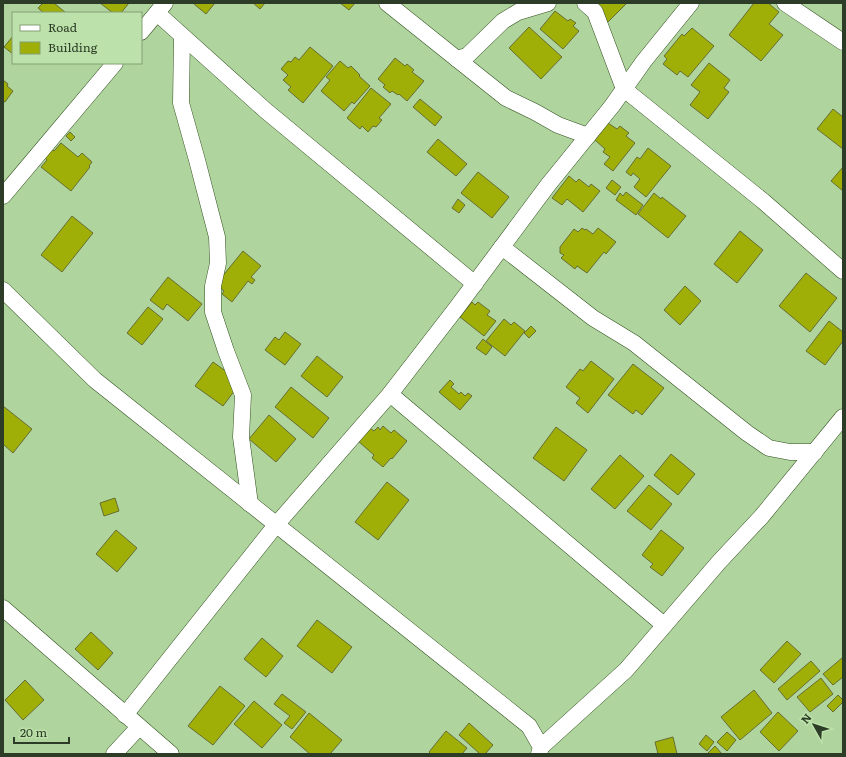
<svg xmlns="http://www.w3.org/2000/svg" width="846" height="757" font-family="Literata,serif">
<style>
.building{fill:#a0af07;stroke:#666e33}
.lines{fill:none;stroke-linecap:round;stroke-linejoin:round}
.minor-casing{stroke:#335221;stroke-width:17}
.minor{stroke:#fff;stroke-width:16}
</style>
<rect width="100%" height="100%" fill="#b0d49e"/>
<g class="building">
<path d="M43 3H54L66 13H44L38 8Z"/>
<path d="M100 3H129L121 13H113Z"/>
<path d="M195 3H215L206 14 194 4Z"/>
<path d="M253 3H265L260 9Z"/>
<path d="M340 3H355L349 10Z"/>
<path d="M589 3H627L608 22Z"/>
<path d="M754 3H768L779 12 769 24 783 35 761 61 729 35Z"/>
<path d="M555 11 568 21 570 19 576 23 573 26 579 31 563 49 540 29Z"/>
<path d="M529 27 562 57 541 79 509 48Z"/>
<path d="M692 28 714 46 688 77 680 71 677 75 663 64 667 59 664 56 682 34 684 36Z"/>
<path d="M13 36V54L4 47Z"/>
<path d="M310 47 333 66 303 103 288 90 291 87 283 80 288 75 281 69 288 61 291 62 295 57 299 60Z"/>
<path d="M395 58 405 66 407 64 414 70 412 72 424 81 407 101 399 94 398 95 392 91 390 93 383 87 385 85 378 79Z"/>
<path d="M340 61 348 68 351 66 360 75 359 76 370 86 354 104 352 102 344 111 321 91 330 80 326 77Z"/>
<path d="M709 63 730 80 724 88 729 92 708 119 690 105 700 92 691 85Z"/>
<path d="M3 80 8 84 7 86 13 91 5 102 3 101Z"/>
<path d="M371 88 391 104 379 118 382 120 376 127 373 126 368 132 362 126 360 129 347 118Z"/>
<path d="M420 99 442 117 435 126 413 107Z"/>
<path d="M833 109 843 117V149L817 129Z"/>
<path d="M608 123 617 129 620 126 629 133 626 136 635 143 613 171 604 164 610 157 603 152 605 149 595 140Z"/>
<path d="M70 132 75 137 71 141 66 136Z"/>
<path d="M438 139 467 164 456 176 427 152Z"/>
<path d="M61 143 78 157 82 153 92 162 89 166 90 167 71 191 41 167 47 160 44 157 52 149 54 151Z"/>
<path d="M648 148 671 166 646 197 634 187 640 179 633 173 631 176 626 172 637 157 640 159Z"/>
<path d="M843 167V191L831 181Z"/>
<path d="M478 172 509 197 492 218 461 193Z"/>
<path d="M569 176 576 182 579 179 589 187 591 184 600 191 583 212 567 199 562 205 552 198Z"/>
<path d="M612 180 621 187 615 195 606 188Z"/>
<path d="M626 192 643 205 636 215 616 200 620 193 623 196Z"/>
<path d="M654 193 661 199 662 197 686 216 668 238 638 214Z"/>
<path d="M458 199 465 205 459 213 452 208Z"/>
<path d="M72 216 93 233 62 272 41 255Z"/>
<path d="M582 228 585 230 586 229 593 234 598 228 616 242 606 254 604 252 587 273 577 266 575 269 561 258 564 255 560 253V247L574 229 578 232Z"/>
<path d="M740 231 763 250 737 283 714 264Z"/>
<path d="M243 251 261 266 251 277 255 280 252 284 248 281 232 302 222 294 224 291 216 284Z"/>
<path d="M806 273 837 298 810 332 779 306Z"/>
<path d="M168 277 202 304 188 321 167 304 163 310 150 300Z"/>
<path d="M685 286 701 301 680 325 664 310Z"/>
<path d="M472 302 475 305 478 302 490 311 487 315 496 321 484 336 460 317Z"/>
<path d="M148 307 163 319 142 345 127 333Z"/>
<path d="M504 319 511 325 514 322 525 331 505 356 486 341Z"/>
<path d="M829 321 843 332V341L825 365 806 351Z"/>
<path d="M531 326 536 331 529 338 524 333Z"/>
<path d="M285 332 301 344 285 365 265 350 275 337 279 340Z"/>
<path d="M483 339 492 347 486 355 476 348Z"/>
<path d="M317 356 343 377 327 397 301 376Z"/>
<path d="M591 361 614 379 588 413 576 403 580 398 566 387 580 369 583 371Z"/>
<path d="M213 362 241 382 223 406 195 386Z"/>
<path d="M633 364 664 388 642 415 636 410 633 414 608 395Z"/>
<path d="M450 380 454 384 451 387 459 394 461 392 465 396 468 393 472 396 460 410 439 392Z"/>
<path d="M291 387 329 418 313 438 275 407Z"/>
<path d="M3 406 32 429 13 453 3 444Z"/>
<path d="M269 415 296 439 276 462 249 439Z"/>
<path d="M383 426 391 433 394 430 407 441 392 459 391 458 383 467 372 458 374 455 358 441 370 428 374 431 378 427 380 430Z"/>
<path d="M556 427 587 450 564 481 533 458Z"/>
<path d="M671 454 695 474 678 495 654 475Z"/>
<path d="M620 455 644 476 615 509 591 489Z"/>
<path d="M387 482 409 500 378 540 355 522Z"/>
<path d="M649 485 672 504 651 530 627 511Z"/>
<path d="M115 498 119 511 104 516 100 503Z"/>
<path d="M116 530 137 548 117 572 96 554Z"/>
<path d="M661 530 684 548 662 576 650 567 653 564 642 555Z"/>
<path d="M317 620 352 647 332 673 297 646Z"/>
<path d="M91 632 113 653 98 670 75 649Z"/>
<path d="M262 638 283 656 266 677 244 659Z"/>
<path d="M787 641 801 654 774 683 760 670Z"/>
<path d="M842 658 843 660V677L833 685 823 674Z"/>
<path d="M811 661 820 671 787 700 778 689Z"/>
<path d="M821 678 833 694 810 712 797 697Z"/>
<path d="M25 680 44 700 23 720 5 700Z"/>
<path d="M220 686 245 706 213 745 188 726Z"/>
<path d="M754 690 772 713 740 740 721 717Z"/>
<path d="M282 694 306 712 292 729 284 723 290 716 274 704Z"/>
<path d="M838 695 843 700V702L833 712 827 706Z"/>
<path d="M254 701 282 725 262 748 234 724Z"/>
<path d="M778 712 798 731 779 751 760 732Z"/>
<path d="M309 713 342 740 330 754H310L290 737Z"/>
<path d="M469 723 493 745 485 754H480L459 735Z"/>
<path d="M446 731 467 748 462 754H431L429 752Z"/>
<path d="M727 732 736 740 727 751 717 742Z"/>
<path d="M706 735 714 742 707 751 699 744Z"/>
<path d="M673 737 677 754H658L655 742Z"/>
<path d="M715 746 722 754H707Z"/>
</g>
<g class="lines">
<g class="minor-casing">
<g id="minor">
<path d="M387 3 457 59 467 56 503 21 518 12 548 3"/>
<path d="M585 3 595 12 624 89 763 201 843 271"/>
<path d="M785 3 843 42"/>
<path d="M157 13 265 110 475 284"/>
<path d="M141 32 165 3"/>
<path d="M182 36 181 103 197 160 217 237 218 263 213 286V312L226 351 243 395 241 437 250 504"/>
<path d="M457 59 506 98 535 112 558 125 588 136"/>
<path d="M3 196 115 63"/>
<path d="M502 247 593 318 634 343 747 433 769 448 790 452H815"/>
<path d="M3 290 95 380 529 726 541 747 539 754"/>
<path d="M390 394 664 625"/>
<path d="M3 608 171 754"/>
<path d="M125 715 276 525 390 394 458 306 548 185 612 106 644 61 691 3"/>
<path d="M541 747 626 670 719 562 762 516 843 417"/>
<path d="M114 754 139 727"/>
</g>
</g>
<use href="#minor" class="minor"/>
</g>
<rect width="846" height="757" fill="none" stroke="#2d3c26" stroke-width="8"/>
<rect x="12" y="12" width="130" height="52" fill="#bce1aa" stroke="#839f75"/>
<rect x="20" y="25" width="20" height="6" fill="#ffffff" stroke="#839f75"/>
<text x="48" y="32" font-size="12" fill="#2d3c26">Road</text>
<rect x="20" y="42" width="20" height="12" fill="#a0af07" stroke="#839f75"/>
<text x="48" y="52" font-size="12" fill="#2d3c26">Building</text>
<g transform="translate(814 725) rotate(309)" stroke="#bce1aa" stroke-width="3" paint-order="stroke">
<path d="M0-3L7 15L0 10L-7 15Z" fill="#2d3c26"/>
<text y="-6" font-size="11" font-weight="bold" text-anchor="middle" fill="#2d3c26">N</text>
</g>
<path d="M14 737v6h55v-6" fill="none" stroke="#2d3c26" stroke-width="2"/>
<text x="20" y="737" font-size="12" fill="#2d3c26" stroke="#bce1aa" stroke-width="3" paint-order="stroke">20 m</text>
</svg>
